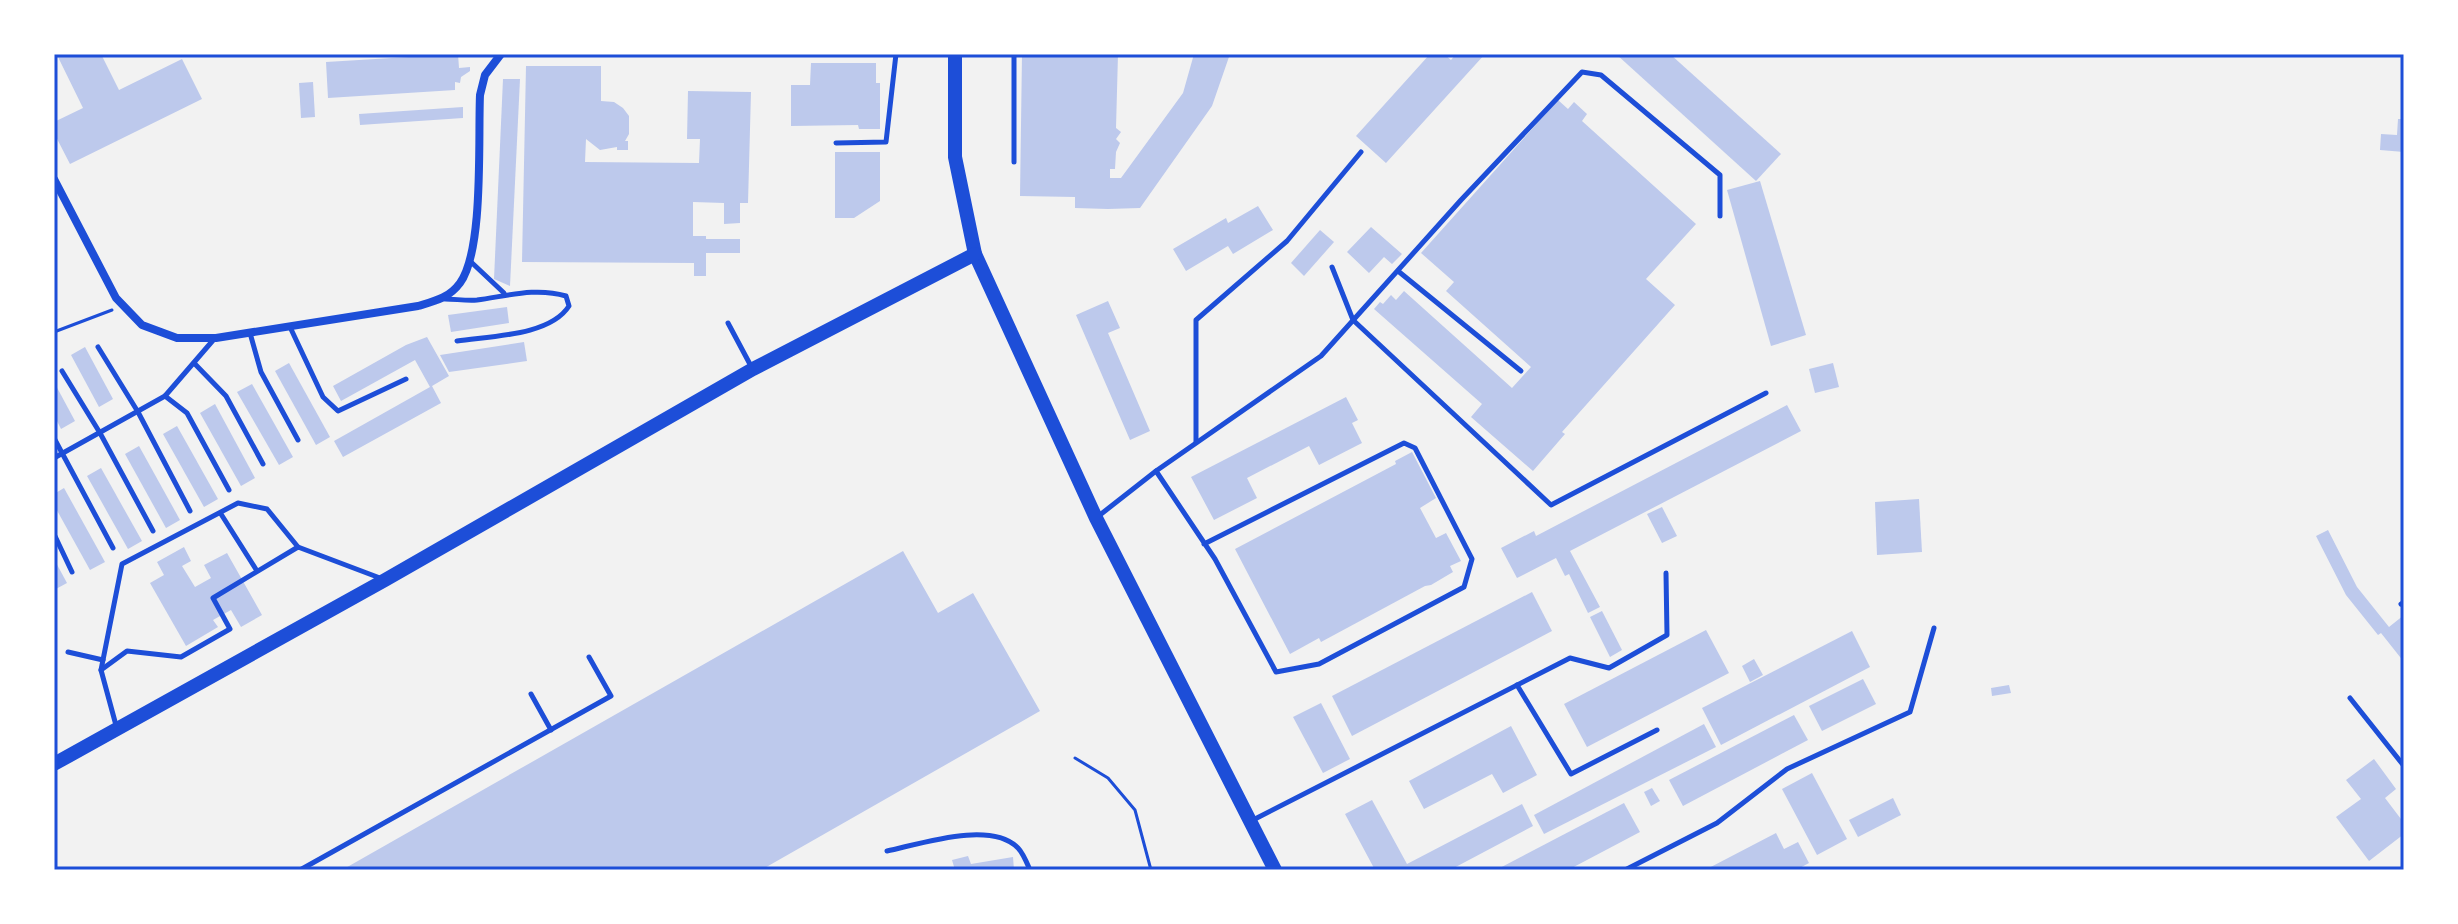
<svg xmlns="http://www.w3.org/2000/svg" width="2458" height="924" font-family="Roboto,sans-serif">
<style>
.building{fill:#bdc9ec}
.lines{fill:none;stroke-linecap:round;stroke-linejoin:round}
.path{stroke:#1d4ed8;stroke-width:3}
.service{stroke:#1d4ed8;stroke-width:5}
.minor{stroke:#1d4ed8;stroke-width:8}
.secondary{stroke:#1d4ed8;stroke-width:14}
.neatline{fill:none;stroke:#1d4ed8;stroke-width:3}
</style>
<rect width="100%" height="100%" fill="#f2f2f2"/>
<g class="building">
<path d="M54 54H101L119 90 182 59 202 99 70 164 54 133V122L83 108 58 57 54 59Z"/>
<path d="M458 54 459 68 470 67V71L461 77 460 83 455 82V90L328 98 326 62Z"/>
<path d="M1022 54H1118L1116 128 1121 132 1116 139 1120 143 1116 152 1115 169H1110V178H1121L1183 93 1194 54H1230L1212 106 1140 208 1108 209 1075 208V197L1020 196Z"/>
<path d="M1430 54H1444L1451 60 1456 54H1485L1386 163 1356 136Z"/>
<path d="M1616 54H1670L1781 154 1756 181Z"/>
<path d="M811 63H876V83H880V129H859L858 125 791 126V85H810Z"/>
<path d="M526 66H601V101L614 102 623 108 629 116V134L625 141H628V150H617V147L600 150 586 139 585 162 699 163 700 139H687L688 91 751 92 748 203H740V223L724 224V203L693 202V236H706V239H740V253H706V276H694V263L522 262Z"/>
<path d="M503 79H520L510 286 494 279Z"/>
<path d="M313 82 315 117 301 118 299 83Z"/>
<path d="M1558 100 1568 109 1574 102 1587 114 1582 121 1696 224 1646 279 1675 305 1562 432 1565 434 1533 471 1471 417 1482 404 1374 309 1380 302 1383 304 1391 295 1396 300 1404 291 1512 388 1531 367 1446 291 1454 282 1421 253Z"/>
<path d="M463 107V118L360 125 359 114Z"/>
<path d="M2398 119H2404V152L2380 150 2381 134 2397 135Z"/>
<path d="M835 152H880V201L854 218H835Z"/>
<path d="M1760 181 1806 335 1771 346 1727 190Z"/>
<path d="M1258 206 1273 230 1233 254 1228 246 1186 271 1173 249 1226 218 1228 223Z"/>
<path d="M1371 227 1402 254 1392 264 1384 257 1369 273 1347 252Z"/>
<path d="M1320 230 1334 242 1304 276 1291 263Z"/>
<path d="M1108 301 1120 328 1108 333 1150 431 1130 440 1076 315Z"/>
<path d="M507 307 509 323 451 332 448 315Z"/>
<path d="M427 337 449 376 432 386 441 403 343 457 334 441 430 387 415 360 341 401 333 386 406 345Z"/>
<path d="M524 342 527 361 449 372 440 355Z"/>
<path d="M85 347 113 399 99 407 71 355Z"/>
<path d="M289 363 330 437 316 445 275 371Z"/>
<path d="M1833 363 1839 387 1815 393 1809 369Z"/>
<path d="M54 382 75 421 61 429 54 415Z"/>
<path d="M252 384 293 457 279 465 237 392Z"/>
<path d="M1346 397 1358 420 1352 423 1362 443 1319 465 1309 446 1247 478 1257 498 1214 520 1191 477Z"/>
<path d="M215 404 255 478 241 486 200 413Z"/>
<path d="M1787 405 1801 431 1570 551 1600 607 1588 613 1569 574 1565 576 1556 558 1517 578 1501 548 1534 531 1536 536Z"/>
<path d="M177 426 218 499 204 507 163 434Z"/>
<path d="M139 446 180 520 166 528 125 454Z"/>
<path d="M1412 452 1436 498 1420 508 1436 538 1446 533 1461 561 1450 566 1453 572 1431 585 1425 586 1321 642 1319 638 1290 654 1235 549 1396 464 1395 461Z"/>
<path d="M101 468 142 541 128 549 87 476Z"/>
<path d="M64 488 105 562 90 570 54 505V494Z"/>
<path d="M1919 499 1922 552 1877 555 1875 502Z"/>
<path d="M1662 507 1677 536 1662 543 1647 514Z"/>
<path d="M2328 530 2357 587 2389 627 2404 615V662L2381 633 2378 635 2346 595 2316 536Z"/>
<path d="M184 547 191 561 182 566 195 587 211 578 204 565 227 553 262 615 241 627 231 610 213 620 218 627 186 646 150 583 164 575 157 562Z"/>
<path d="M903 551 938 613 973 593 1040 711 761 870H342Z"/>
<path d="M54 559 67 583 54 590Z"/>
<path d="M1532 592 1552 631 1352 736 1332 696Z"/>
<path d="M1602 611 1622 650 1610 657 1590 617Z"/>
<path d="M1706 630 1729 673 1587 747 1564 704Z"/>
<path d="M1852 631 1870 667 1721 745 1702 708Z"/>
<path d="M1754 659 1763 675 1750 682 1742 666Z"/>
<path d="M1863 679 1876 704 1822 731 1809 706Z"/>
<path d="M2009 685 2011 693 1992 696 1991 688Z"/>
<path d="M1321 703 1350 759 1323 773 1293 717Z"/>
<path d="M1794 715 1808 740 1683 806 1669 780Z"/>
<path d="M1704 724 1716 747 1544 834 1534 815Z"/>
<path d="M1511 726 1537 775 1503 793 1492 774 1424 809 1409 781Z"/>
<path d="M2374 759 2396 789 2385 798 2404 823V834L2369 861 2336 817 2361 799 2346 780Z"/>
<path d="M1812 773 1847 839 1817 855 1782 789Z"/>
<path d="M1652 788 1660 801 1651 806 1644 792Z"/>
<path d="M1893 798 1901 815 1858 837 1849 820Z"/>
<path d="M1372 800 1407 864 1522 804 1533 826 1450 870H1375L1345 814Z"/>
<path d="M1624 803 1640 832 1568 870H1496Z"/>
<path d="M1776 833 1784 849 1798 842 1809 863 1796 870H1705Z"/>
<path d="M968 856 971 864 1013 857 1014 870H955L952 860Z"/>
</g>
<g class="lines">
<g class="path">
<path d="M54 332 112 310"/>
<path d="M1075 758 1108 778 1135 810 1151 870"/>
</g>
<g class="service">
<path d="M836 143 886 142 896 54"/>
<path d="M1014 162V54"/>
<path d="M470 261 504 293"/>
<path d="M1332 267 1353 320 1551 505 1766 393"/>
<path d="M1398 271 1521 371"/>
<path d="M445 299C455 299 467 301 477 300 507 296 536 287 566 296L569 306C550 336 490 336 457 341"/>
<path d="M728 323 752 368"/>
<path d="M290 327 323 397 338 411 406 379"/>
<path d="M250 333 261 372 298 440"/>
<path d="M98 347 138 412 190 511"/>
<path d="M194 363 226 396 263 464"/>
<path d="M62 371 100 433 153 531"/>
<path d="M165 396 187 413 229 490"/>
<path d="M54 438 113 548"/>
<path d="M1196 442V320L1287 241 1361 152"/>
<path d="M54 458 165 396 215 338"/>
<path d="M1156 471 1215 559 1276 672 1319 664 1464 587 1472 559 1415 448 1404 443 1204 544"/>
<path d="M221 514 257 571"/>
<path d="M1096 518 1156 471 1321 356 1461 200 1582 72 1601 75 1720 175V216"/>
<path d="M54 534 72 572"/>
<path d="M2401 604 2404 602"/>
<path d="M68 652 103 660"/>
<path d="M101 670 122 564 238 503 267 509 298 547"/>
<path d="M1517 685 1571 774 1657 730"/>
<path d="M531 694 551 730"/>
<path d="M2350 698 2404 766"/>
<path d="M117 729 101 670 127 651 181 657 230 629 213 598 298 547 380 578"/>
<path d="M1253 820 1570 658 1609 668 1667 635 1666 573"/>
<path d="M887 851C920 844 991 820 1018 848 1023 853 1027 863 1030 870"/>
<path d="M300 870 611 696 589 657"/>
<path d="M1625 870 1717 823 1787 769 1910 712 1934 628"/>
</g>
<path class="minor" d="M54 179 116 298 142 325 177 338H216L418 306C435 301 449 298 460 283 484 250 478 139 480 95L485 75 501 54"/>
<g class="secondary">
<path d="M955 54V157L975 254 1096 518 1275 870"/>
<path d="M54 764 385 580 753 369 975 254"/>
</g>
</g>
<rect width="2458" height="924" fill="none" stroke="#ffffff" stroke-width="112"/>
<rect x="56" y="56" width="2346" height="812" class="neatline"/>
</svg>
